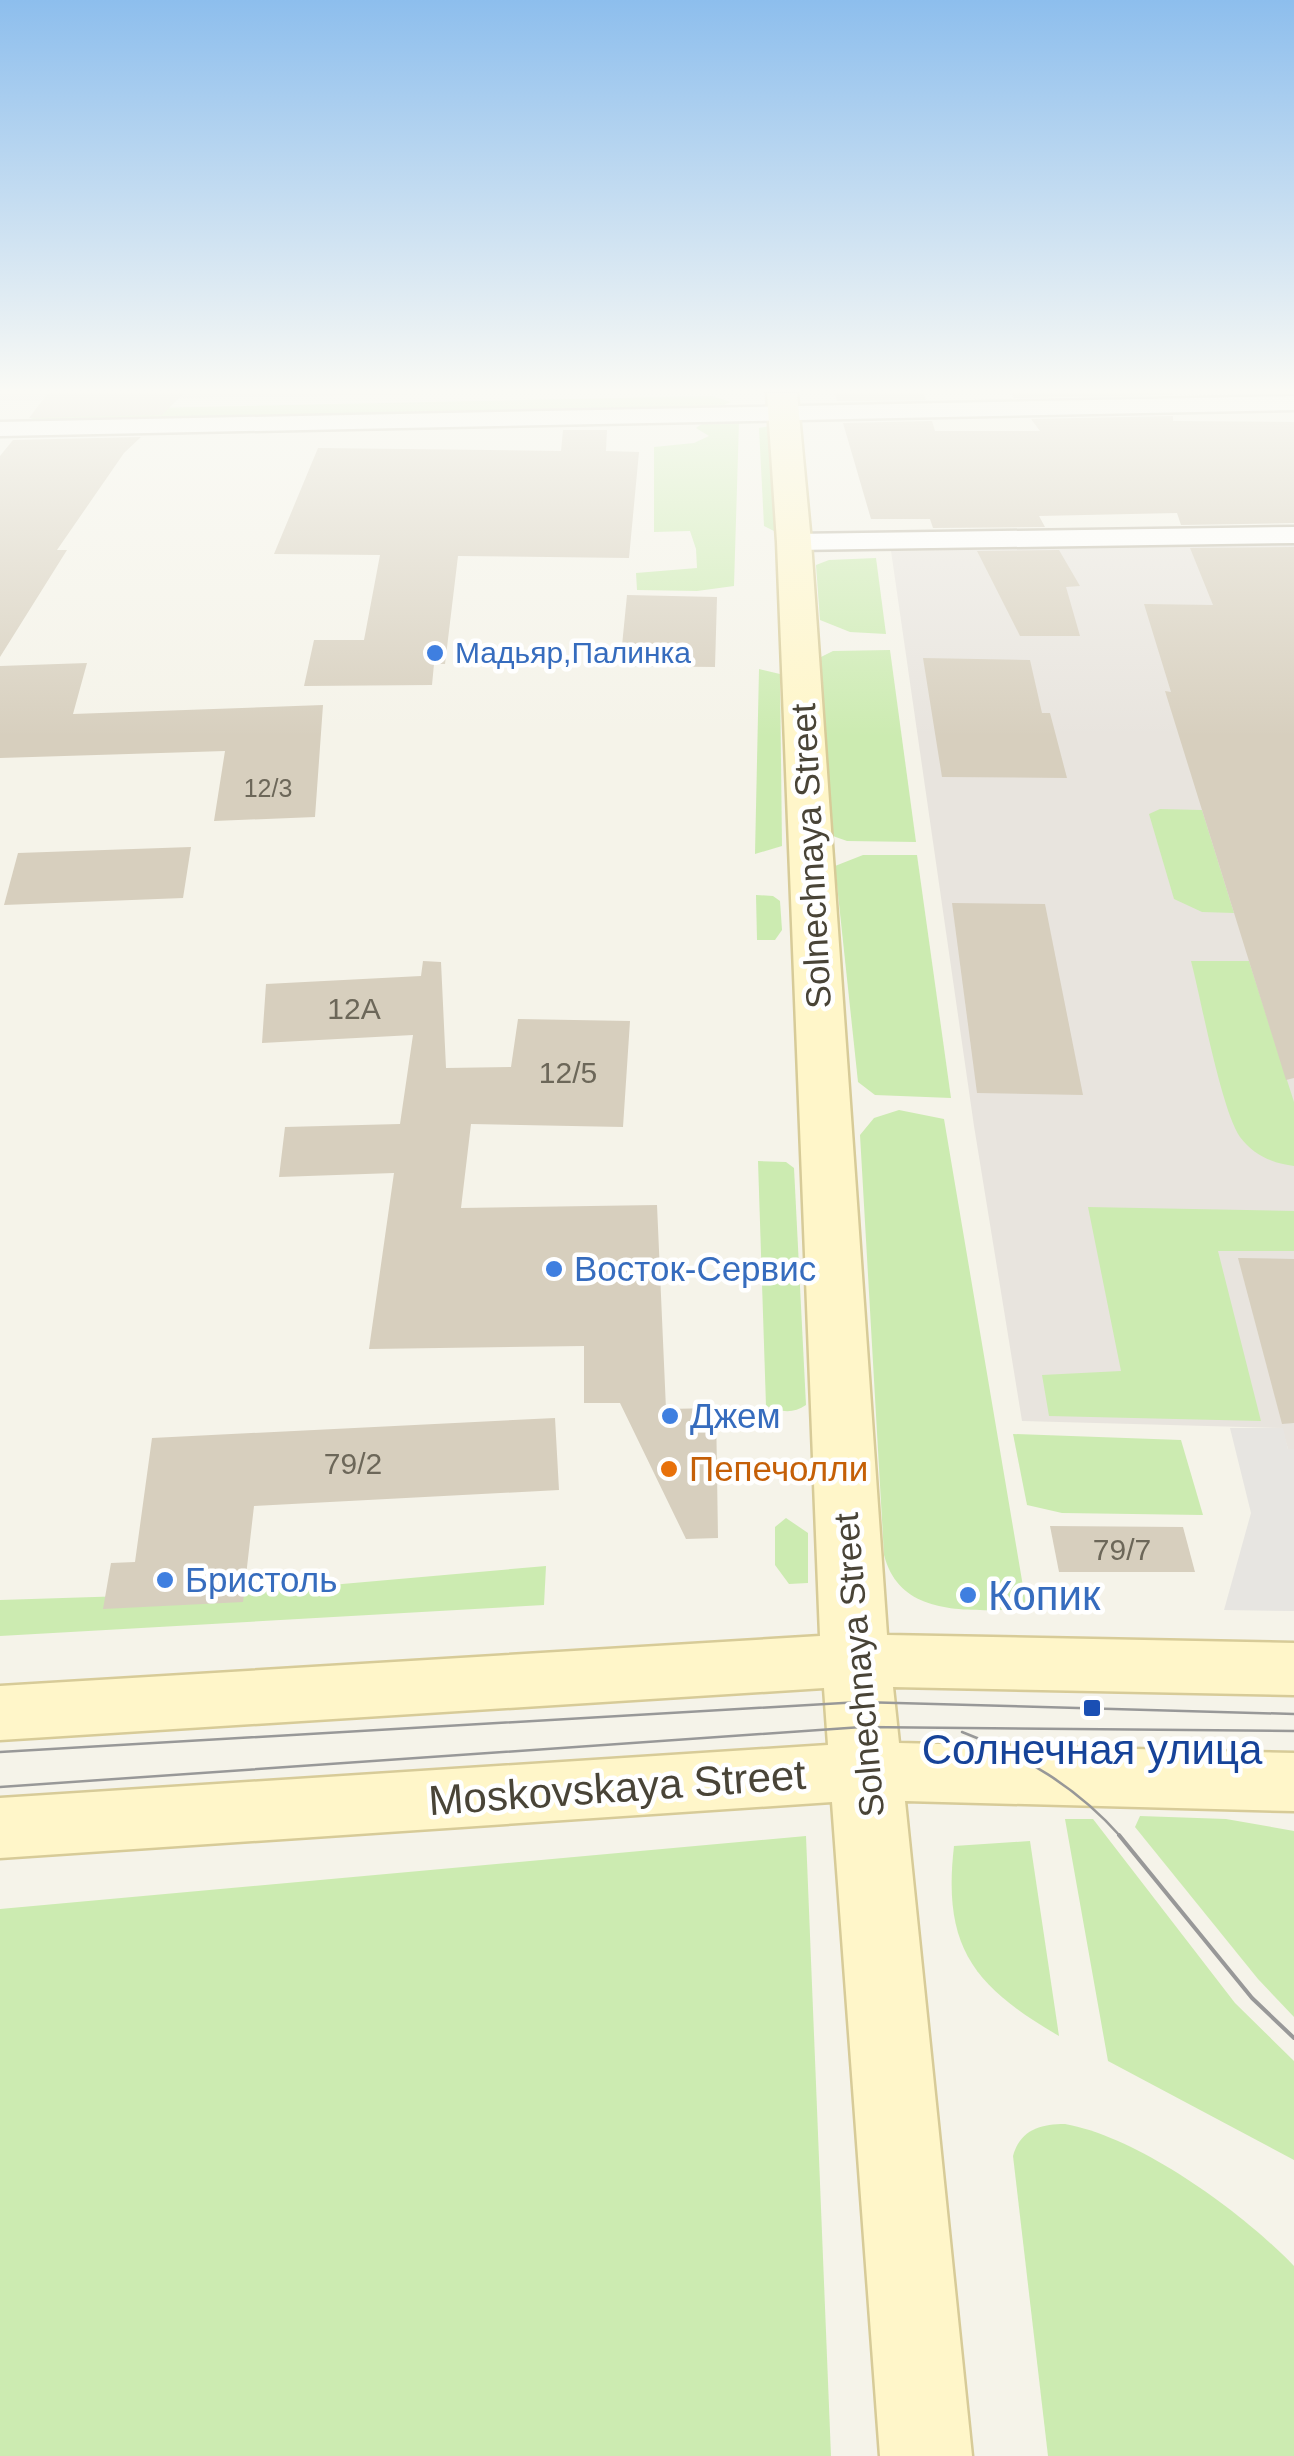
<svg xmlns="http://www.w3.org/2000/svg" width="1294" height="2456" font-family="Helvetica,sans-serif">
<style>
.industrial{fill:#e8e4de}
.green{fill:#ccebb1}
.parking{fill:#e7e5e1}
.building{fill:#d7cfbe}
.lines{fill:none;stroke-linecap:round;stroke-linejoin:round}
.street-casing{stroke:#c1bbab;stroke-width:5}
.secondary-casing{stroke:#d7cb98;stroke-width:5}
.street{fill:#fff;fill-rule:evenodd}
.secondary{fill:#fff6c9;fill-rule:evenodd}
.tram-far1{stroke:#989898;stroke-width:2.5}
.tram{stroke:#989898;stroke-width:4}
.shop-dot{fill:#3f7fe0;stroke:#fff;stroke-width:4}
.food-dot{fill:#e8710a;stroke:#fff;stroke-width:4}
.transit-dot{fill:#1a4fb4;stroke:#fff;stroke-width:4}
.labels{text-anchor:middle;stroke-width:9;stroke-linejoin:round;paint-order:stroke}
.far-number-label{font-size:25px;fill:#6c6759}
.far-shop-label{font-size:30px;fill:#366cbe;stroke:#fff;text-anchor:start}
.number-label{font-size:30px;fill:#6c6759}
.street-label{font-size:35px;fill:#494437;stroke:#fff}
.shop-label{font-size:35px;fill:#366cbe;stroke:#fff;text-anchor:start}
.food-label{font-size:35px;fill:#c56008;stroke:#fff;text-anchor:start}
.near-shop-label{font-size:42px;fill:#366cbe;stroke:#fff;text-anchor:start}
.near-transit-label{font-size:42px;fill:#164399;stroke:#fff}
.near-street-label{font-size:42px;fill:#494437;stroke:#fff}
</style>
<rect width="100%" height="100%" fill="#f5f3e9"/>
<g class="industrial">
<path d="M0 393H523L0 401Z"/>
<path d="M1294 544V1449H1288L1282 1428 1022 1421 974 1126 891 551Z"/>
</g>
<g class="green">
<path d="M712 396 731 402 715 409 36 425 28 420 54 410Z"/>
<path d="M706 421H739L734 586 697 591 637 590 636 573 697 568 696 549 690 531 654 532V447L694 443 709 436 696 428Z"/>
<path d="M769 426 775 429 782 528 774 531 764 526 759 428Z"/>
<path d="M876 558 886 634 850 632 820 620 816 565 829 560Z"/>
<path d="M890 650 916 842 847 841 830 835 815 670 819 658 833 651Z"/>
<path d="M759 669 780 674 782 846 755 854Z"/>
<path d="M1160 809 1202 810 1234 913 1202 912 1174 899 1149 814Z"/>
<path d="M863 855H917L951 1098 875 1095 858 1082 835 866Z"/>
<path d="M756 895 773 896 780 901 782 930 775 940H757Z"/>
<path d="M1191 961H1249L1294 1102V1166C1274 1164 1253 1155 1240 1137 1221 1109 1201 999 1191 961Z"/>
<path d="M899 1110 944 1119 1027 1610C972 1609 901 1620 884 1555L860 1135 874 1118Z"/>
<path d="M758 1161 786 1162 794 1168 806 1405C793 1414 781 1412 766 1406Z"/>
<path d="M1088 1207 1294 1211V1251H1218L1261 1421 1049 1416 1042 1375 1121 1371Z"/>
<path d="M1013 1434 1181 1440 1203 1515 1062 1513 1027 1505Z"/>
<path d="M786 1518 808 1533V1583L789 1584 775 1565V1527Z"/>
<path d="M546 1566 544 1605 0 1636V1600L252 1592Z"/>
<path d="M1140 1816 1226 1819 1294 1831V2017L1258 1979 1135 1827Z"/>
<path d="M1065 1819H1093L1235 2003 1294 2061V2160L1108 2061Z"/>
<path d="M806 1836 831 2456H0V1909Z"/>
<path d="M1030 1841 1059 2036C975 1987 942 1949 954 1846Z"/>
<path d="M1065 2124C1139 2137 1242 2212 1294 2266V2456H1048L1013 2156C1020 2130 1040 2124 1065 2124Z"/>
</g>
<path class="parking" d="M1230 1428H1283L1288 1449H1294V1611L1224 1610 1251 1513Z"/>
<g class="building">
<path d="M48 393H184L162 415 29 418Z"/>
<path d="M835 393H924L926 400 837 401Z"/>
<path d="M1011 393H1172V395L1014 398Z"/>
<path d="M1173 416V421L1294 422V523L1181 525 1177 513 1039 516 1045 527 933 528 930 519H871L843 423 932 421 935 431H1040L1031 419Z"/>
<path d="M563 430H607L606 451 639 452 629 558 458 556 445 664H434L432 685 304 686 314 640H364L380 555 274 554 318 448 561 451Z"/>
<path d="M141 437 124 453 57 550H67L0 657V456L13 440Z"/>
<path d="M1294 547V1078L1286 1080 1165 691 1171 692 1144 604 1213 605 1190 548Z"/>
<path d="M1059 550 1080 586 1066 587 1080 636H1020L977 551Z"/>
<path d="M627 595 717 597 715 667 620 666Z"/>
<path d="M923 658 1030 660 1042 713H1050L1067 778 942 777Z"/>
<path d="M87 663 73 714 323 705 315 817 214 821 225 751 0 758V666Z"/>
<path d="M191 847 183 898 4 905 18 853Z"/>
<path d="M952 903 1045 904 1083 1095 977 1093Z"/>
<path d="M423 961 441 962 446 1068 511 1067 518 1019 630 1021 623 1127 471 1124 461 1208 657 1205 666 1409 716 1408 718 1538 686 1539 620 1403H584V1346L369 1349 394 1173 279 1177 285 1127 400 1124 413 1035 262 1043 266 984 421 976Z"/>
<path d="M1238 1258 1294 1259V1423L1282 1424Z"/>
<path d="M555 1418 559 1490 254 1506 243 1602 103 1609 111 1563 135 1562 152 1438Z"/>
<path d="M1050 1526 1183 1527 1195 1572H1059Z"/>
</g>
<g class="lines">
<g class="street-casing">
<g id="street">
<path d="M1294 396V410L0 436V422Z"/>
<path d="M1294 527V543L794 550 780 542 794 534Z"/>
</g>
</g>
<g class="secondary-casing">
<path id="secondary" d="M767 393H797L811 542 887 1635 1294 1643V1695L893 1687 899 1743 1294 1753V1811L905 1801 972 2456H880L832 1802 0 1858V1798L828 1745 824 1688 0 1740V1686L820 1636 777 542Z"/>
</g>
<use href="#street" class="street"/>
<use href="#secondary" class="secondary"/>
<g class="tram-far1">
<path d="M962 1732C1024 1756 1076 1786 1121 1837"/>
<path d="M0 1752 860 1702 1294 1714"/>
<path d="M0 1787 862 1727 1294 1731"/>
</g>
<path class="tram" d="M1119 1835 1252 1998 1294 2038"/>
</g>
<linearGradient id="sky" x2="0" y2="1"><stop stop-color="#8dbeed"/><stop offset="0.53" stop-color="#fafaf5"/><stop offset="1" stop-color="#fafaf5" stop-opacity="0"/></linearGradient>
<rect width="1294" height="737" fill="url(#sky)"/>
<g class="shop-dot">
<circle cx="435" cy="653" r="10"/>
<circle cx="554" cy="1269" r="10"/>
<circle cx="670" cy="1416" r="10"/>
<circle cx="165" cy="1580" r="10"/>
<circle cx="968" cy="1595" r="10"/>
</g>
<circle class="food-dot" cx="669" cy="1469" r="10"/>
<rect class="transit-dot" x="1082" y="1698" width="20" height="20" rx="5"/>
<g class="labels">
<g class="far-number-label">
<text x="268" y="797">12/3</text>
</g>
<g class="far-shop-label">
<text x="455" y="663">Мадьяр,Палинка</text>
</g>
<g class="number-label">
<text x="354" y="1019">12А</text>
<text x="568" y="1083">12/5</text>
<text x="353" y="1474">79/2</text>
<text x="1122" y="1560">79/7</text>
</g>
<g class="street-label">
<text transform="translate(811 856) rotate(-93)" y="12">Solnechnaya Street</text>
<text transform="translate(859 1665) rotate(-95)" y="12">Solnechnaya Street</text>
</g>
<g class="shop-label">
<text x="574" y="1281">Восток-Сервис</text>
<text x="690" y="1428">Джем</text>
<text x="185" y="1592">Бристоль</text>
</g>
<g class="food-label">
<text x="689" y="1481">Пепечолли</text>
</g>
<g class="near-shop-label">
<text x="988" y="1610">Копик</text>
</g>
<g class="near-transit-label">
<text x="1092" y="1764">Солнечная улица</text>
</g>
<g class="near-street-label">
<text transform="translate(617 1787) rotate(-4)" y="15">Moskovskaya Street</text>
</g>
</g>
</svg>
